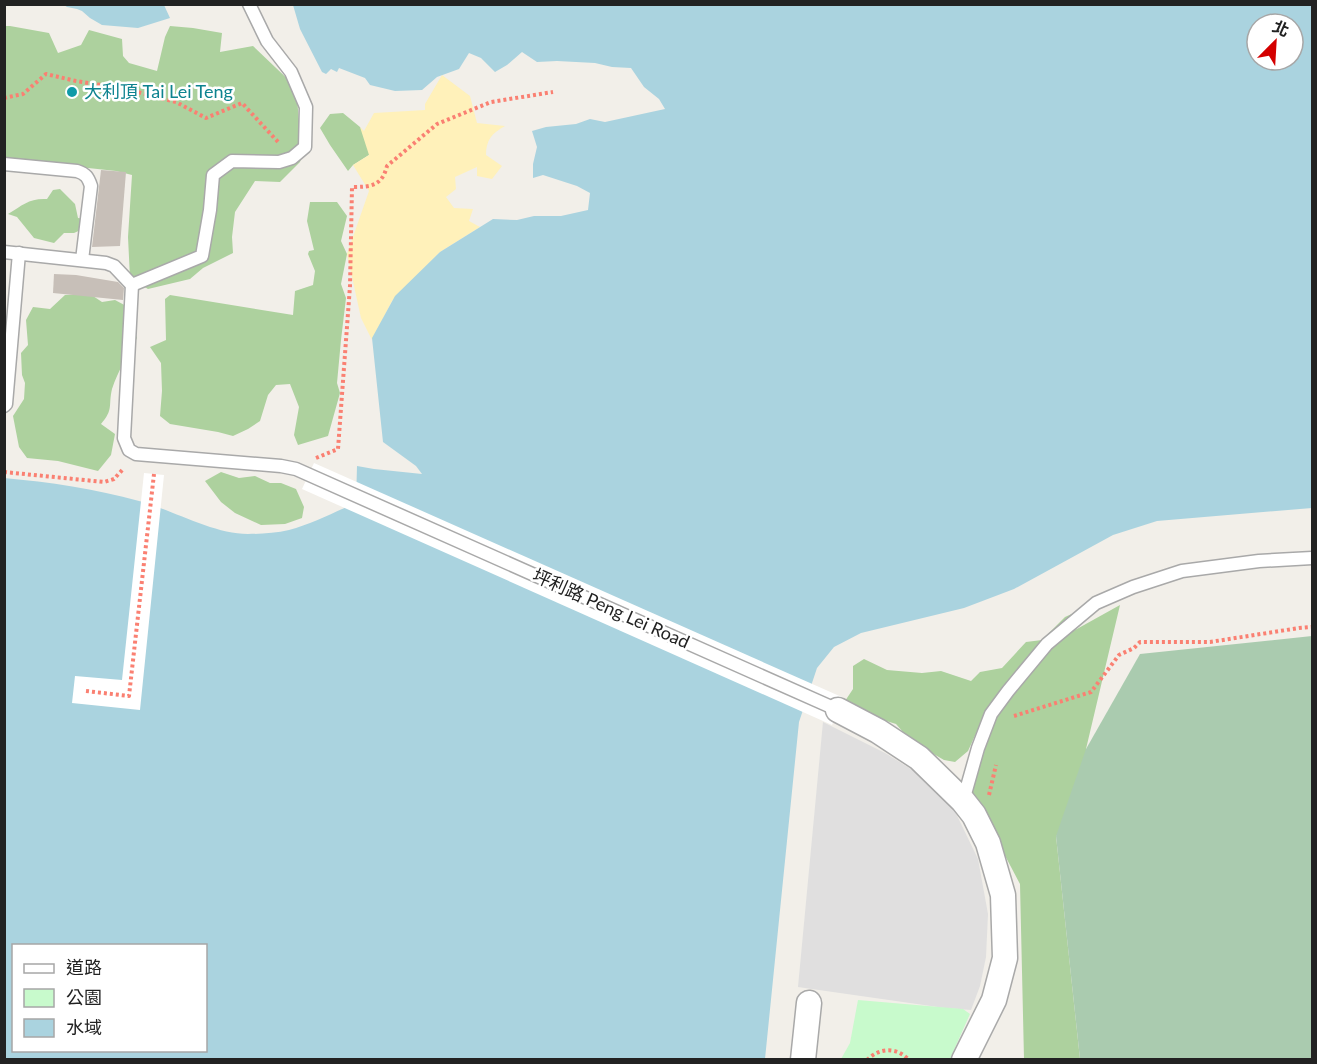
<svg xmlns="http://www.w3.org/2000/svg" width="1317" height="1064" font-family="Lato,'Noto Sans TC',sans-serif">
<style>
.residential{fill:#e0dfdf}
.forest{fill:#add19e}
.sand{fill:#fff1ba}
.cemetery{fill:#aacbaf}
.park{fill:#c8facc}
.water{fill:#aad3df;fill-rule:evenodd}
.pier{fill:#fff}
.building{fill:#c7bfb8}
.lines{fill:none;stroke-linecap:round;stroke-linejoin:round}
.lane-casing{stroke:#a9a9a9;stroke-width:15}
.street-casing{stroke:#a9a9a9;stroke-width:27}
.path{stroke:#fa8072;stroke-width:4;stroke-dasharray:3 3;stroke-linecap:butt}
.lane{stroke:#fff;stroke-width:12}
.street{stroke:#fff;stroke-width:24}
.culture-dot{fill:#0f9aa8;stroke:#fff;stroke-width:2}
.labels{text-anchor:middle;stroke-width:5;stroke-linejoin:round;paint-order:stroke}
.culture-label{font-size:18px;fill:#0d838f;stroke:#fff;text-anchor:start}
.street-label{font-size:18px;fill:#222;stroke:#fff}
</style>
<rect width="100%" height="100%" fill="#f2efe9"/>
<path class="residential" d="M823 722 885 753 927 779 950 801 978 859 988 914 986 957 980 986 971 1010 945 1008 798 987Z"/>
<g class="forest">
<path d="M4 26H10L49 33 58 53 81 45 89 30 122 39 123 56 129 63 157 71 165 37 170 26 193 28 222 33 220 52 253 46 296 87 299 121 307 139 300 162 280 182 255 181 235 212 232 237 233 253 203 268 190 279 148 289 130 278 128 237 132 175 116 171 5 159Z"/>
<path d="M343 113 360 127 370 143 369 155 353 165 348 171 330 145 320 128 330 114Z"/>
<path d="M60 189 75 204 78 218 85 219 83 229 74 233H64L54 243 34 238 17 217 8 214C23 205 29 198 47 199L53 190Z"/>
<path d="M310 202H337L347 216 341 241 347 254 341 284 346 298 341 340 337 383 340 393 328 436 298 445 294 435 299 407 290 384 276 385 268 395 260 421 248 429 233 436 218 432 170 424 160 416 162 391 161 363 150 347 166 340 165 299 170 295 293 315 295 291 313 285 315 271 308 254 309 251 314 250 307 221Z"/>
<path d="M90 294 102 302 115 300 130 308 132 322 137 338C128 354 118 371 112 389 108 406 114 409 101 424L115 434 111 455 98 471 58 461 27 458 19 447 13 416 24 399 25 383 22 375 21 353 28 345 26 320 33 307 50 309 65 295Z"/>
<path d="M221 472 239 478 255 476 270 483H281L296 489 304 507 302 518 285 524 261 525 235 513 221 502 205 481Z"/>
<path d="M1096 603 987 709 968 751 955 762 944 760 911 741 896 724 864 714 845 701 853 689V666L864 659 887 670 922 673 941 671 971 681 980 672 1002 668 1026 642 1042 640 1065 617Z"/>
<path d="M1120 605 1086 749 1131 784 1056 836 1080 1059H1024L1020 884 971 791 983 750 996 717 1048 645Z"/>
</g>
<path class="sand" d="M442 75 470 96 477 123 505 126C492 133 486 140 486 155L502 166 492 179 477 176V167L455 177 456 189 446 197 454 208 473 209 469 221 480 227 440 252 392 301 372 340 361 318 347 254 369 191 353 165 369 155 360 127 364 131 374 113 425 110V104Z"/>
<path class="cemetery" d="M1312 636V1059H1080L1056 836 1086 749 1140 654Z"/>
<path class="park" d="M858 1000 963 1009 970 1014 950 1059H841L850 1043Z"/>
<g class="water">
<path d="M64 5H164L170 18 138 28 102 25 90 18 82 11 77 9 67 7Z"/>
<path d="M293 5H1312V508L1157 521 1113 535 1014 589 964 608 861 633 834 647 817 668 799 722 765 1059H5L4 478C49 482 96 489 139 501 173 510 213 534 248 534 261 534 276 533 289 530 312 524 334 512 356 503L357 466 374 469 422 474 416 466 383 442 372 338 395 296 440 252 493 219 517 220 534 216H561L588 210 590 193 577 186 543 175 533 178V164L537 147 532 131 546 127 576 124 590 119 605 122 665 109 659 99 644 87 631 68 612 67 595 63 557 61 537 62 522 52 507 65 495 72 481 58 469 53 459 69 437 77 422 90 395 91 370 85 365 78 339 68 337 72 331 69 326 74 322 72 300 29ZM1257 24H1293V60H1257ZM14 946H206V1050H14Z"/>
</g>
<g class="pier">
<path d="M314 463 844 698 832 725 302 489Z"/>
<path d="M144 473 164 475 140 710 72 703 75 676 122 680Z"/>
</g>
<g class="building">
<path d="M101 170 126 172 120 246 92 247Z"/>
<path d="M54 274 76 275 118 282 124 288 123 300 53 293Z"/>
</g>
<g class="lines">
<g class="lane-casing">
<g id="lane">
<path d="M4 164 77 171C86 174 88 177 91 186L82 260"/>
<path d="M4 252 106 263 114 266 132 285"/>
<path d="M132 285 124 438 129 450 136 454 281 466 296 469 838 710"/>
<path d="M132 285 202 256 210 210 213 175 232 161 279 162 292 158 305 147 306 107 291 72 267 41 249 4"/>
<path d="M4 406 6 404 19 253"/>
<path d="M963 801 978 748 991 714 1008 691 1047 644 1096 603 1133 587 1182 571 1259 561 1312 558"/>
</g>
</g>
<g class="street-casing">
<g id="street">
<path d="M838 710 878 731 919 758 963 801 974 815 988 843 1003 895 1005 958 994 1000 964 1060"/>
<path d="M803 1060 809 1003"/>
</g>
</g>
<g class="path">
<path d="M4 98 23 94 46 74 76 81 126 89 176 102 206 118 242 103 279 143"/>
<path d="M316 458 338 449 350 286 352 187C371 187 382 186 387 166L437 124 491 102 553 92"/>
<path d="M4 472 104 482 114 479 124 468"/>
<path d="M86 691 129 696 154 474"/>
<path d="M1014 716 1091 692 1119 655 1134 648 1140 642H1210L1299 628 1312 627"/>
<path d="M989 795 996 765"/>
<path d="M867 1060C880 1047 897 1047 909 1060"/>
</g>
<use href="#lane" class="lane"/>
<use href="#street" class="street"/>
</g>
<circle class="culture-dot" cx="72" cy="92" r="6"/>
<g class="labels">
<g class="culture-label">
<text x="84" y="98">大利頂 Tai Lei Teng</text>
</g>
<g class="street-label">
<text transform="translate(611 609) rotate(24)" y="6">坪利路 Peng Lei Road</text>
</g>
</g>
<rect width="1317" height="1064" fill="none" stroke="#222222" stroke-width="12"/>
<rect x="12" y="944" width="195" height="108" fill="#ffffff" stroke="#a7a7a7" stroke-width="1.5"/>
<rect x="24" y="964" width="30" height="9" fill="#ffffff" stroke="#a7a7a7" stroke-width="1.5"/>
<text x="66" y="974" font-size="18" fill="#222222">道路</text>
<rect x="24" y="989" width="30" height="18" fill="#c8facc" stroke="#a7a7a7" stroke-width="1.5"/>
<text x="66" y="1004" font-size="18" fill="#222222">公園</text>
<rect x="24" y="1019" width="30" height="18" fill="#aad3df" stroke="#a7a7a7" stroke-width="1.5"/>
<text x="66" y="1034" font-size="18" fill="#222222">水域</text>
<g transform="translate(1275 42) rotate(24)"><circle r="28" fill="#ffffff" stroke="#a7a7a7" stroke-width="1.5"/>
<path d="M0-4.5L10 22L0 15L-10 22Z" fill="#d40000"/>
<text y="-9" font-size="16" font-weight="bold" text-anchor="middle" fill="#222222">北</text>
</g>
</svg>
